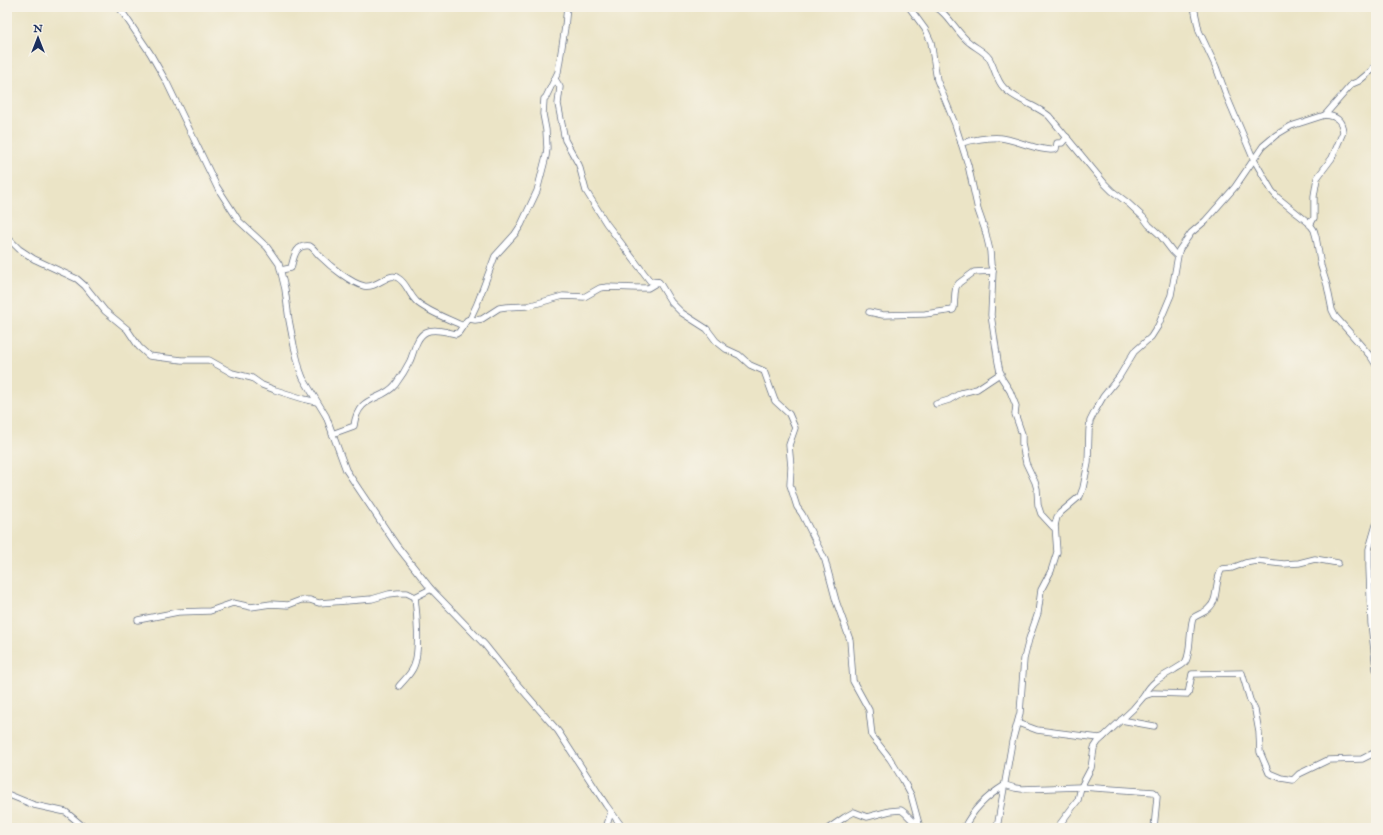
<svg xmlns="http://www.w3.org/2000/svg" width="1383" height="835" font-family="'IM FELL English',serif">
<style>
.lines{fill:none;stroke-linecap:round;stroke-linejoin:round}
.minor-casing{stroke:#646e82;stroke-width:7}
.minor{stroke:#fff;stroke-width:5.5}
</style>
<rect width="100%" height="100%" fill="#f7f3e8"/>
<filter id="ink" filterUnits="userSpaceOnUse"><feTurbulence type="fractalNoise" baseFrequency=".025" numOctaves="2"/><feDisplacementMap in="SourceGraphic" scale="8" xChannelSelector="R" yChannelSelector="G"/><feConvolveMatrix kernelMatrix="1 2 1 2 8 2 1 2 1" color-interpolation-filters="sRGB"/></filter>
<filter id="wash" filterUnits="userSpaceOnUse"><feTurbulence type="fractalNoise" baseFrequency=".012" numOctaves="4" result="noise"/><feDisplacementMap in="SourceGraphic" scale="16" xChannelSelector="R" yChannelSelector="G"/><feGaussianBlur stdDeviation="0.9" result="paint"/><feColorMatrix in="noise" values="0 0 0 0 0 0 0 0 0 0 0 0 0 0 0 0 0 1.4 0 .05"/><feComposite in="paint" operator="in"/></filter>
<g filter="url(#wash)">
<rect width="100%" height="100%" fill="#ebe4c6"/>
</g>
<g filter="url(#ink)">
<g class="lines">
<g class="minor-casing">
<g id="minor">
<path d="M119 7 150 53 167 83 217 187 239 221 267 247 279 264 285 289 289 320 294 346 300 370 303 378 326 416 346 470 397 546 431 589 485 645 505 670 558 731 606 805 623 828"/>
<path d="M909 7 925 29 931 42 937 80 955 124 968 165 978 210 985 230 990 251 991 265 993 271 991 315 998 362 1001 377 1010 391 1016 406 1015 414 1022 434V444L1026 463 1035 482 1037 489 1038 505 1041 514 1053 527 1055 525"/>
<path d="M936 7C950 16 957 33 970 43 976 48 984 51 989 58 995 68 996 80 1004 88 1017 101 1036 105 1049 116L1105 184 1112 191 1128 203 1143 217 1149 225 1160 235 1173 252 1176 255 1179 251"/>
<path d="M1194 7 1199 31 1216 67 1227 97 1253 158 1272 191 1278 198 1309 223 1314 230 1316 237 1321 266 1327 285 1332 310 1335 316 1359 343 1371 357 1376 365"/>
<path d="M555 79 560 87 558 104 565 140 579 165 586 191 606 223 650 281 659 282 671 302 682 313 707 329 716 341 726 349 739 355 750 365 764 371 775 401 789 414 795 428 789 445 791 467 790 485 797 507 802 514 825 560 836 601 850 640 853 681 869 710 872 736 890 759 903 780 911 795 920 828"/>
<path d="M961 143C973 140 989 137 1001 138 1014 139 1046 154 1056 149L1057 143H1062L1067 137"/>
<path d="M1310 225 1314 218V196L1317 178 1332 158 1343 132C1342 120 1336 116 1325 115"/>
<path d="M7 237 19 249 34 259 77 279 85 286 105 311 127 329 139 347 149 356 182 360H209L232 373 252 378 262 385 275 390 304 399 317 402"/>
<path d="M281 270 291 268C294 257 295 244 310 246 315 249 317 254 321 257 331 267 351 283 364 286 377 289 389 271 398 278 407 283 409 295 417 302 428 312 449 319 463 326"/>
<path d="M869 312 883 315 925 314 953 310 954 308 955 293 956 287 959 283 974 272 993 271"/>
<path d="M470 319 475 320 482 319 499 308 506 307 528 306 563 296 584 297 600 288 608 287 636 288H648L658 282"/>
<path d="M936 404 949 400 961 393 977 389 1001 373"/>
<path d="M332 434 354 426C358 394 381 402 395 385 401 377 406 369 410 361 414 352 416 337 426 332 434 328 448 332 456 334L459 332 467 320 470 319 477 304 495 256 515 234 521 225 537 191 546 156 547 148 546 130 543 114 544 99 546 97 558 72 565 27 567 7"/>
<path d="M1376 525 1369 549V567L1371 623 1376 669"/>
<path d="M138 620 178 612 210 611 233 603 251 607 271 604 288 605 301 600H310L319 603 372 599 389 594 398 593H407L415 597 431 589"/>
<path d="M399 686C404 680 411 674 414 666 420 651 417 614 415 597"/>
<path d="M1144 696C1151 682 1161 677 1174 670 1178 667 1184 665 1186 661 1191 652 1189 630 1193 618 1198 614 1205 613 1209 608 1219 600 1214 580 1222 569L1232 568 1245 563 1256 561 1284 564 1299 563 1315 559 1338 563"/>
<path d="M1121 720 1154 726"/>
<path d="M1018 723 1037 730 1099 738 1103 737"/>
<path d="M7 794 34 805 66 812 85 828"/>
<path d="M606 828 611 812"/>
<path d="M829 828 845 817 854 812 867 817 890 811 901 810 905 813 918 826"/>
<path d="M964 828C973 809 987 796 1005 785L1015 788 1022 789 1081 787 1154 792 1157 797 1154 828"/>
<path d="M997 828 1012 742 1020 713 1024 659 1029 639 1038 613 1041 590 1051 571 1057 552 1055 525 1057 517 1060 513 1080 496 1083 488 1088 463 1089 430 1090 421 1095 411 1103 397 1119 377 1134 352 1151 337 1158 326 1171 295 1179 250 1191 233 1205 221 1235 187 1263 146 1276 135 1291 126 1325 115 1352 84 1359 81 1371 71 1376 64"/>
<path d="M1057 828 1078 800 1081 787 1091 768 1094 748 1098 742 1133 709 1144 696 1153 693 1188 694 1192 674 1242 673 1250 700 1255 710 1259 732 1260 752 1269 773 1281 778 1293 780 1299 774 1328 760 1362 759 1376 752"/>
</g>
</g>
<use href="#minor" class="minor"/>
</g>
</g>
<rect width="1383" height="835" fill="none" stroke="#f7f3e8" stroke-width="24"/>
<g transform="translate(38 38)" stroke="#f7f3e8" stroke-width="3" paint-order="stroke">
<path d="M0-3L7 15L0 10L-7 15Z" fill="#1b2f5e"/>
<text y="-6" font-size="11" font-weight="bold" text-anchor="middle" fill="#1b2f5e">N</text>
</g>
</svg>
